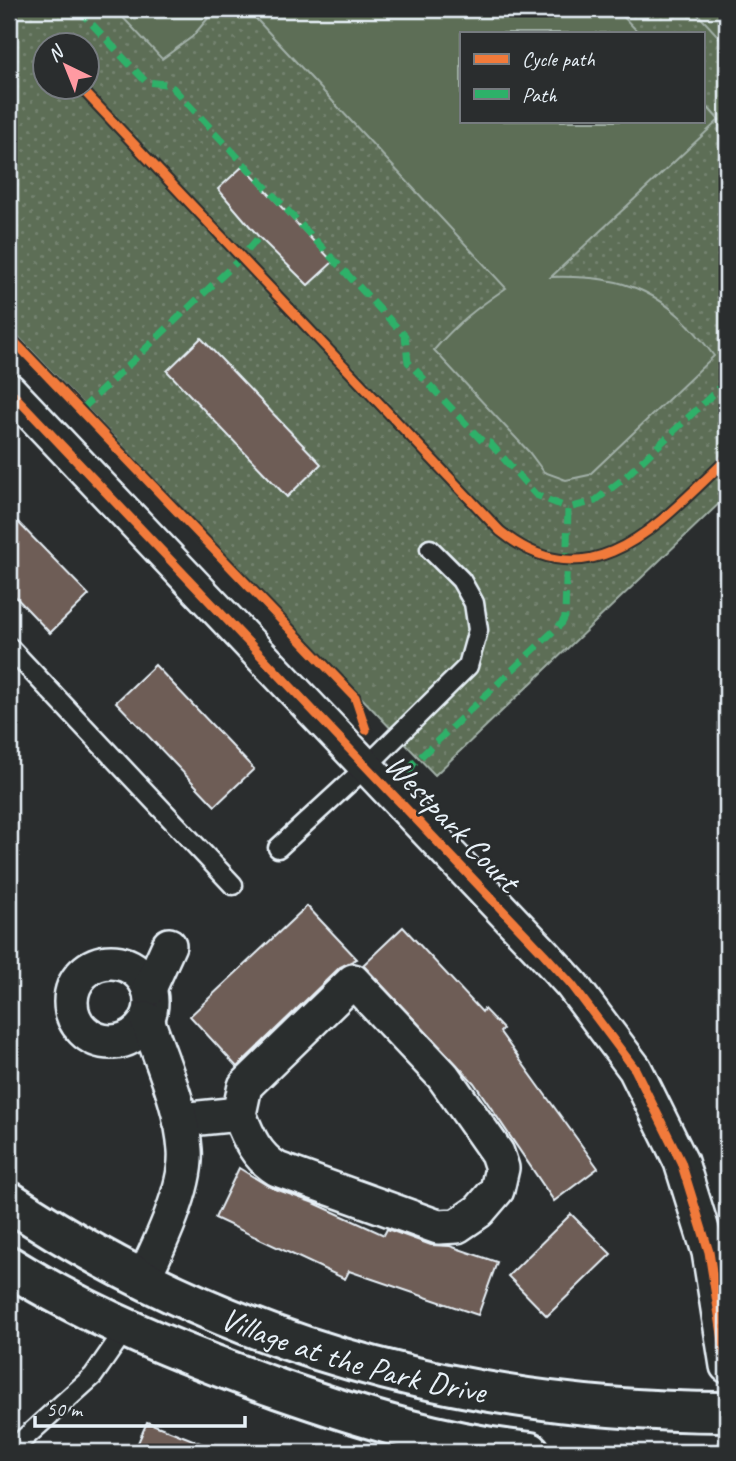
<svg xmlns="http://www.w3.org/2000/svg" width="736" height="1461" font-family="Caveat,sans-serif">
<style>
.grass{fill:url(#grass-dots);stroke:#a2b0a8;stroke-width:2;fill-rule:evenodd}
.garden{fill:#5d6e57;stroke:#a2b0a8;stroke-width:2}
.building{fill:#6e5d56;stroke:#e8f1f8;stroke-width:2}
.lines{fill:none;stroke-linecap:round;stroke-linejoin:round}
.service-casing{stroke:#e8f1f8;stroke-width:23}
.minor-casing{stroke:#e8f1f8;stroke-width:38}
.tertiary-casing{stroke:#e8f1f8;stroke-width:44}
.service{stroke:#2a2d2e;stroke-width:18}
.minor{stroke:#2a2d2e;stroke-width:33}
.tertiary{stroke:#2a2d2e;stroke-width:38}
.quiet{stroke:#2db169;stroke-width:7;stroke-dasharray:14 7;stroke-linecap:butt}
.cycleway-casing{stroke:#2a2d2e;stroke-width:13}
.cycleway{stroke:#f17a3a;stroke-width:9}
.labels{text-anchor:middle;stroke-width:5;stroke-linejoin:round;paint-order:stroke}
.street-label{font-size:33px;fill:#e8f1f8;stroke:#2a2d2e}
</style>
<defs>
<pattern id="grass-dots" width="8" height="8" patternUnits="userSpaceOnUse" patternTransform="scale(1.75)"><rect width="8" height="8" fill="#5d6e57"/><path d="M2 2h.1M6 6h.1" fill="none" stroke="#748370" stroke-width="1.8" stroke-linecap="round"/></pattern>
</defs>
<rect width="100%" height="100%" fill="#2a2d2e"/>
<filter id="ink" filterUnits="userSpaceOnUse"><feTurbulence type="fractalNoise" baseFrequency=".0143" numOctaves="2"/><feDisplacementMap in="SourceGraphic" scale="14" xChannelSelector="R" yChannelSelector="G"/><feConvolveMatrix kernelMatrix="1 2 1 2 8 2 1 2 1" color-interpolation-filters="sRGB"/></filter>
<g filter="url(#ink)">
<path class="grass" d="M9 9H727V496L435 775 9 327ZM461 33H703V121H461ZM46 46H88V88H46Z"/>
<g class="garden">
<path d="M115 9H216L192 37 162 59Z"/>
<path d="M247 9H616L639 33H461V121H703V102L719 120 551 277C629 275 667 292 714 356L589 475 566 480 544 472 529 452 434 350C458 322 477 308 506 288Z"/>
<path d="M693 9H727V46Z"/>
</g>
<g class="building">
<path d="M243 166 333 262 308 285 259 237 218 189Z"/>
<path d="M201 338 321 464 287 497 167 371Z"/>
<path d="M9 513 89 595 50 633 9 590Z"/>
<path d="M155 665 254 769 215 806 116 702Z"/>
<path d="M307 906 357 959 340 967 237 1067 190 1016Z"/>
<path d="M403 927 482 1012 484 1009 503 1029 500 1032 598 1168 554 1201 474 1083 363 965Z"/>
<path d="M239 1168 270 1187 314 1203 384 1235 387 1229 431 1245 450 1246 497 1262 478 1315 349 1271 345 1279 215 1218Z"/>
<path d="M571 1214 611 1254 547 1316 508 1276Z"/>
<path d="M147 1422 221 1451V1452H134Z"/>
</g>
<g class="lines">
<g class="service-casing">
<g id="service">
<path d="M9 647 233 885"/>
<path d="M278 848 365 768 468 666 478 630 474 603 461 580 430 549"/>
<path d="M9 1452 93 1376 125 1330"/>
</g>
</g>
<g class="minor-casing">
<g id="minor">
<path d="M9 390 544 954 572 985 635 1069 681 1162 709 1252 727 1366"/>
<circle cx="111" cy="1002" r="40"/>
<path d="M149 989 169 945"/>
<path d="M180 1120 239 1114 245 1086 353 981 443 1076 497 1153 502 1168 497 1190 479 1211 457 1226 438 1227 277 1169C256 1156 248 1137 239 1114"/>
<path d="M143 1279C159 1246 188 1186 185 1150 182 1106 161 1061 147 1019"/>
</g>
</g>
<g class="tertiary-casing">
<g id="tertiary">
<path id="s1" d="M9 1201C225 1346 468 1411 727 1412"/>
<path d="M9 1266C94 1319 185 1355 279 1389 362 1418 443 1443 530 1452"/>
</g>
</g>
<use href="#service" class="service"/>
<use href="#minor" class="minor"/>
<use href="#tertiary" class="tertiary"/>
<g class="quiet">
<path d="M78 9 146 82 166 84 173 88 405 336 408 362 483 442 490 443 536 495 568 508"/>
<path d="M81 410 242 257 259 237"/>
<path d="M408 773 414 763 562 623 565 617 568 508 595 501 623 479 727 381"/>
</g>
<g class="cycleway-casing">
<g id="cycleway">
<path d="M81 88 500 531C592 606 662 520 727 459"/>
<path d="M9 336 355 697 366 730"/>
<path d="M9 390 544 954 572 985 635 1069 681 1162 709 1252 727 1366"/>
</g>
</g>
<use href="#cycleway" class="cycleway"/>
</g>
</g>
<g class="labels">
<g class="street-label">
<text transform="translate(453 822) rotate(46)" y="12">Westpark Court</text>
<text dy="12" stroke="none"><textPath href="#s1" startOffset="380">Village at the Park Drive</textPath></text>
</g>
</g>
<rect width="736" height="1461" fill="none" stroke="#2a2d2e" stroke-width="35"/>
<rect x="18" y="18" width="701" height="1426" fill="none" stroke="#e8f1f8" stroke-width="2.5" filter="url(#ink)"/>
<rect x="460" y="32" width="245" height="91" fill="#2a2d2e" stroke="#767b7f" stroke-width="2"/>
<rect x="474" y="54" width="35" height="10" fill="#f17a3a" stroke="#767b7f" stroke-width="2"/>
<text x="522" y="66" font-size="21" fill="#e8f1f8">Cycle path</text>
<rect x="474" y="89" width="35" height="10" fill="#2db169" stroke="#767b7f" stroke-width="2"/>
<text x="522" y="102" font-size="21" fill="#e8f1f8">Path</text>
<g transform="translate(66 66) rotate(317)"><circle r="33" fill="#2a2d2e" stroke="#767b7f" stroke-width="2"/>
<path d="M0-5L12 26L0 18L-12 26Z" fill="#ff9aa2"/>
<text y="-10" font-size="19" font-weight="bold" text-anchor="middle" fill="#e8f1f8">N</text>
</g>
<path d="M35 1416v10h210v-10" fill="none" stroke="#e8f1f8" stroke-width="3.5"/>
<text x="46" y="1416" font-size="21" fill="#e8f1f8" stroke="#2a2d2e" stroke-width="5" paint-order="stroke">50 m</text>
</svg>
